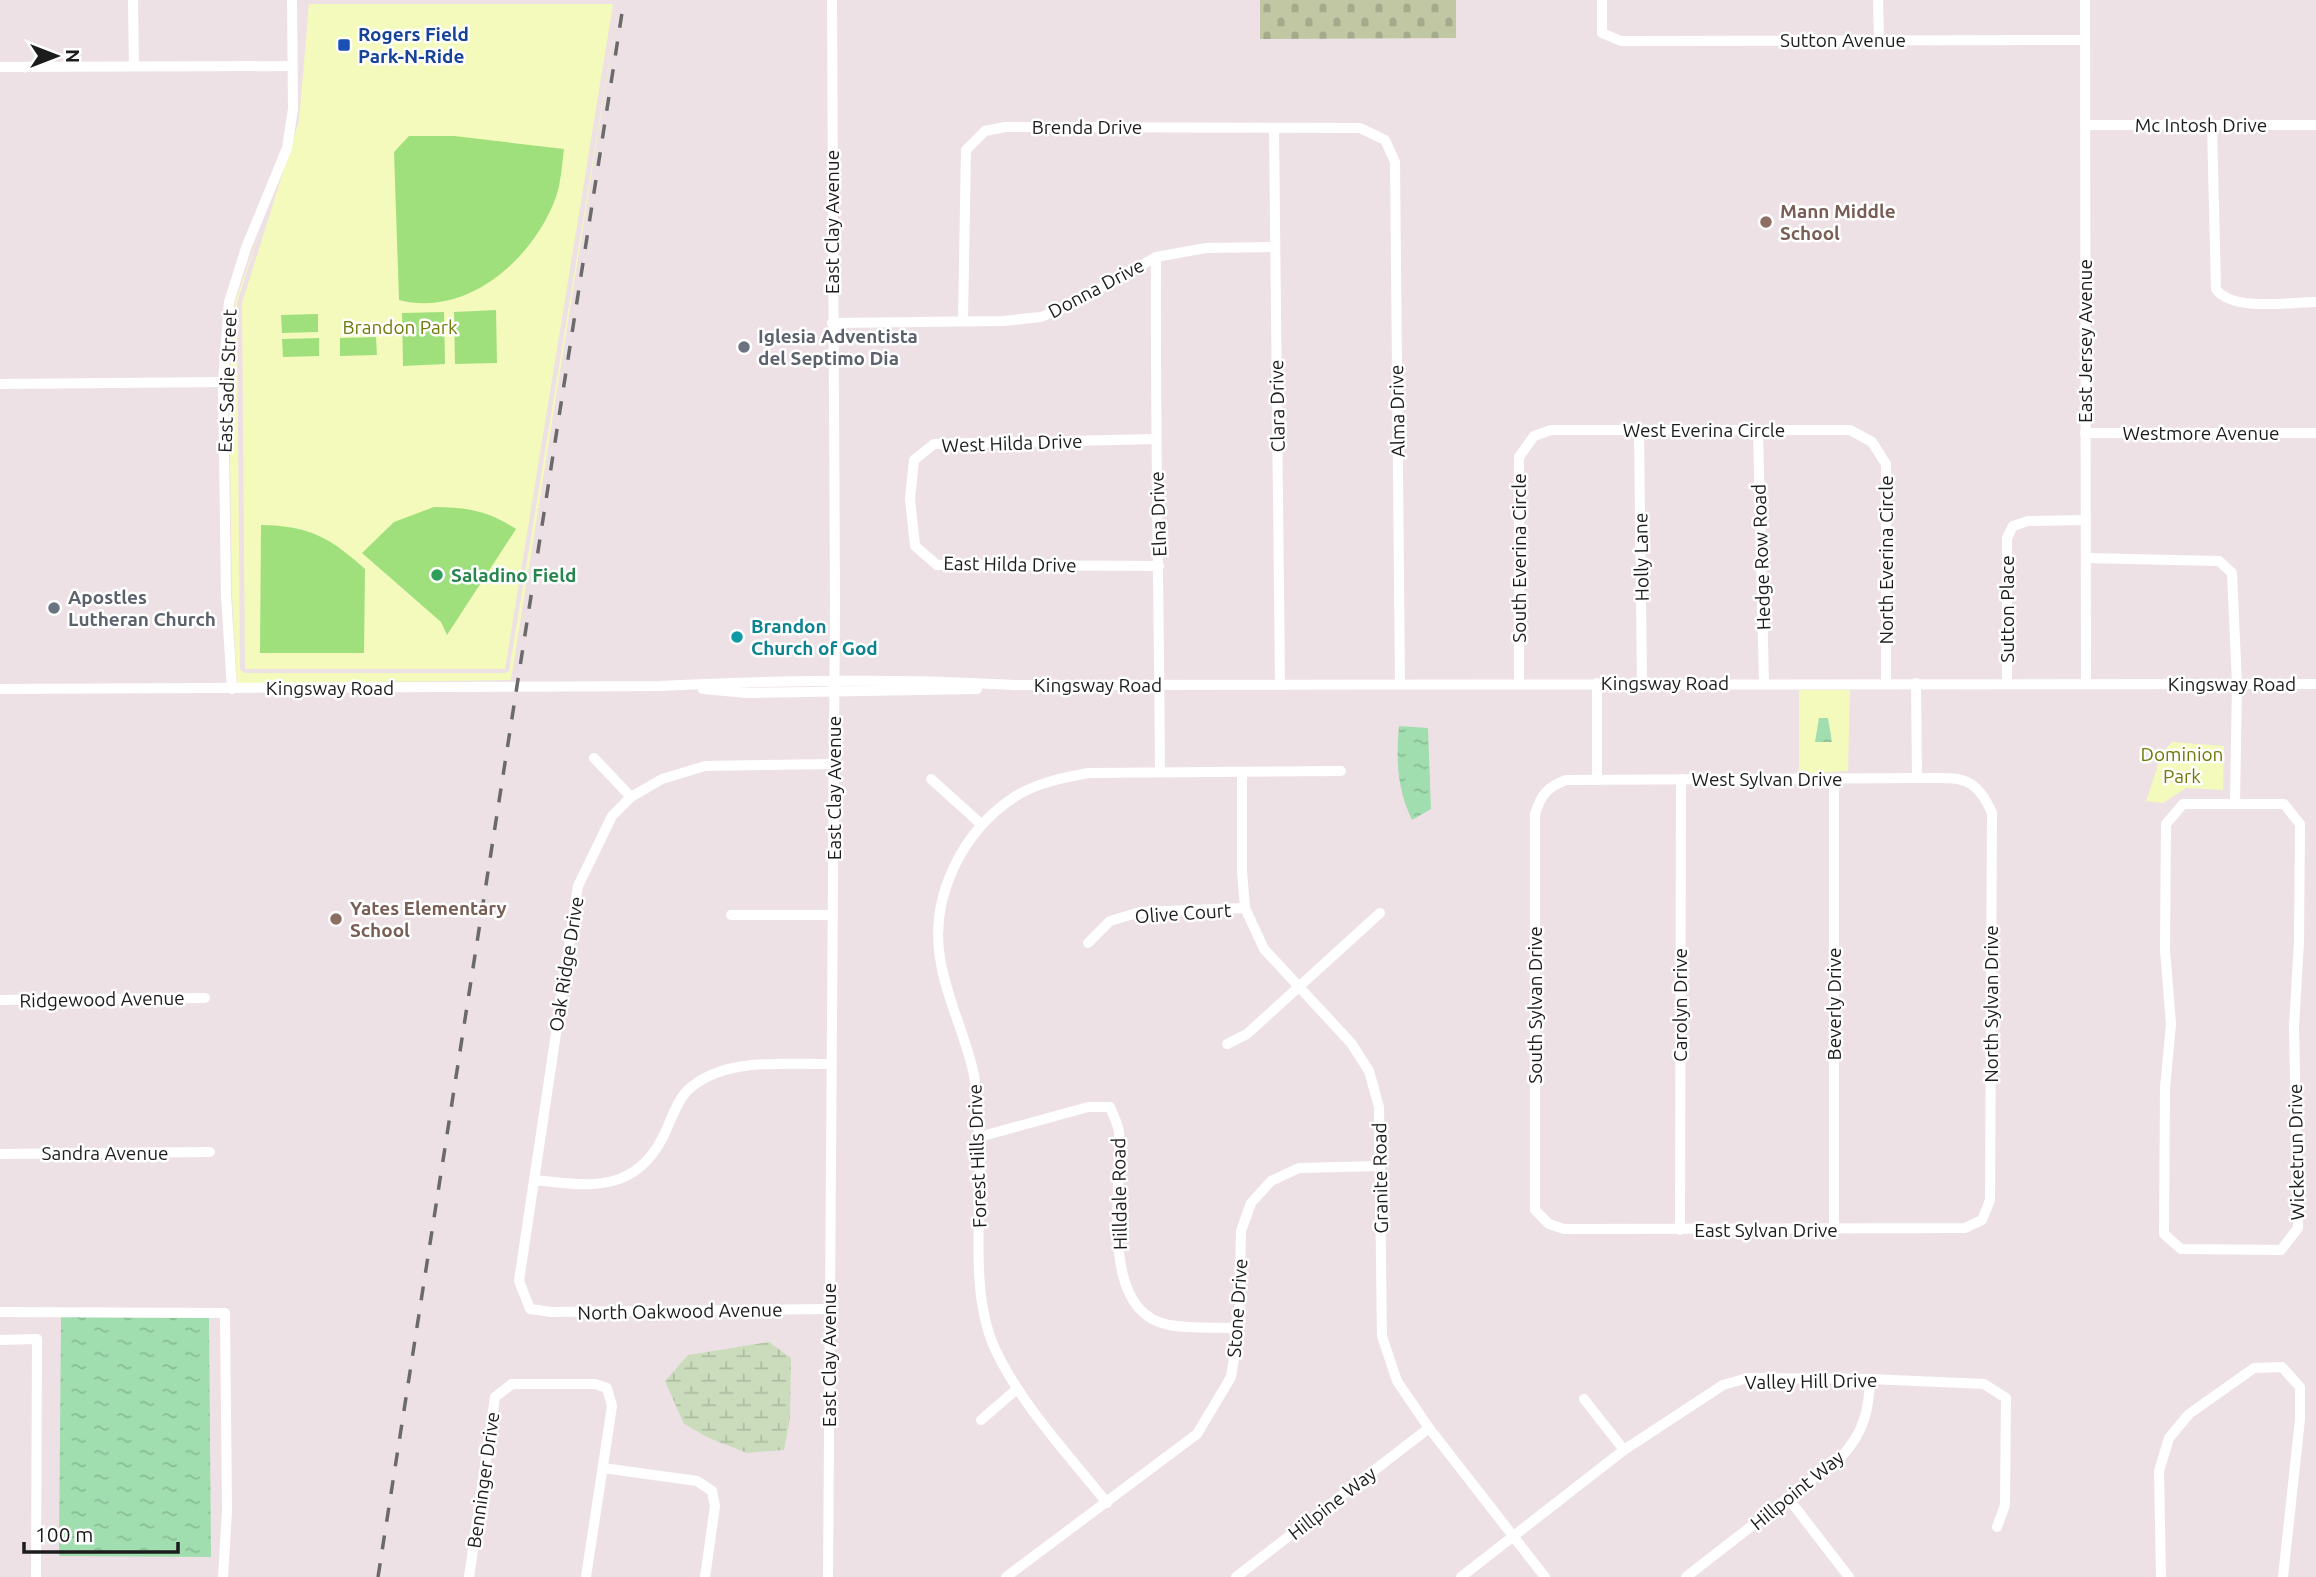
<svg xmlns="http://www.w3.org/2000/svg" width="2316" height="1577" font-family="Ubuntu,sans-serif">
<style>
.wetland{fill:url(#wetland-marsh)}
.cemetery{fill:url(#cemetery-stones)}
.park{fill:#f4fabb}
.pitch{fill:#a0e07c}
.water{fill:url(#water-ripples)}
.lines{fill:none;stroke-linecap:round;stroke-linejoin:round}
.minor{stroke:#fff;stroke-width:10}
.rail{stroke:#6a6a6a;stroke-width:3.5;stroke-dasharray:14 14;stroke-linecap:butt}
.transit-dot{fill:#1a4fb4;stroke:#fff;stroke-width:2.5}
.education-dot{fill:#8d6e63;stroke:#fff;stroke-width:2.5}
.worship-dot{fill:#6b7280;stroke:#fff;stroke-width:2.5}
.leisure-dot{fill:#2e9e5b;stroke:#fff;stroke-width:2.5}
.culture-dot{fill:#0f9aa8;stroke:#fff;stroke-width:2.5}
.labels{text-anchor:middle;stroke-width:5;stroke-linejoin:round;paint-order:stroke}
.transit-label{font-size:19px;font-weight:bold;fill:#164399;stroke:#fff;text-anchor:start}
.street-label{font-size:19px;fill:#1c1c1c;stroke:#fff}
.education-label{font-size:19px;font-weight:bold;fill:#785e54;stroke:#fff;text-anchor:start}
.park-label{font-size:19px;fill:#6e7b09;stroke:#fff}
.worship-label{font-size:19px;font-weight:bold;fill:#5b616d;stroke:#fff;text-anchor:start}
.leisure-label{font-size:19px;font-weight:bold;fill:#27864d;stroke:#fff;text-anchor:start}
.culture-label{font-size:19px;font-weight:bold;fill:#0d838f;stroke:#fff;text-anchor:start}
</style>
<defs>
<pattern id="wetland-marsh" width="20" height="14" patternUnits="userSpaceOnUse" patternTransform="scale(1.75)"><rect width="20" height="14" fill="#cbdcbd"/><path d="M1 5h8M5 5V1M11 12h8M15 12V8" fill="none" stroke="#aebca2"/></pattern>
<pattern id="cemetery-stones" width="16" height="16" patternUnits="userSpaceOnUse" patternTransform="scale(1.75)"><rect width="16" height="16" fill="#c0c7a2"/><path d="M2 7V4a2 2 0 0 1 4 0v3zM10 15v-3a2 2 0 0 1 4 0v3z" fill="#a4aa8b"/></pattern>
<pattern id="water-ripples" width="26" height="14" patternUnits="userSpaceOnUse" patternTransform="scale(1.75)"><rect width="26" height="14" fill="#a0ddaf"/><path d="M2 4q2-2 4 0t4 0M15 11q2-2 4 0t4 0" fill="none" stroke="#89bd96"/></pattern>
</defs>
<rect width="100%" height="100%" fill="#eee1e5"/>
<path class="wetland" d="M769 1342 791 1358 790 1418 784 1450 747 1453 709 1438 684 1424 665 1381 688 1355Z"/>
<path class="cemetery" d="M1260 0H1456V38L1260 39Z"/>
<g class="park">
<path d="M309 4H613L505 669H245L242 303 299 121Z"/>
<path d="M618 7 511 680 237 684 232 594 229 382 235 303 260 230 237 303 240 670 245 673H505L509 671Z"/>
<path d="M1799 690H1850L1848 771 1799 774Z"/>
<path d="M2172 742 2224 746 2223 790 2186 788 2163 803 2146 801 2162 753Z"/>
</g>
<g class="pitch">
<path d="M409 136H454L564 149C562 164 561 183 556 197 534 258 468 318 399 300L394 152Z"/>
<path d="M496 310 497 363 455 364 454 312Z"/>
<path d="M444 312 445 364 403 366 402 313Z"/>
<path d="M318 314V332L282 333 281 315Z"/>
<path d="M376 337 377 355 340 356V338Z"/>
<path d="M319 338V356L283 357 282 339Z"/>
<path d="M434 507C467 507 488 511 516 529L447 635 441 622 362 553 394 522Z"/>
<path d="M261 525C310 526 329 537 365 569L364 653H260Z"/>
</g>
<g class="water">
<path d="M1819 718H1828L1832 742H1815Z"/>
<path d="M1399 726 1428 728 1431 809 1412 820C1397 788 1396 761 1399 726Z"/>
<path d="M61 1317 209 1318 211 1557 59 1556Z"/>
</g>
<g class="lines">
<g class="minor">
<path d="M133 0 134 66"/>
<path d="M1602 0V33L1621 41 2085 40"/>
<path d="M1878 0 1879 40"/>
<path d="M2085 0 2086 683"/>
<path d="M0 67 292 66"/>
<path d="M2085 125H2316"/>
<path d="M2212 125 2216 289C2232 312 2290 302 2316 302"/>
<path d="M1274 128 1280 685"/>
<path d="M1156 257C1155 428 1159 600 1160 772"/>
<path d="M963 321 966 150 985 131 1005 127 1360 128 1385 140 1395 162 1400 684"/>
<path d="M832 323 1003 321 1041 317 1072 304 1156 257 1206 248 1275 247"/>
<path d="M0 384 223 382"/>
<path d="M1639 431 1642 683"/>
<path d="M1758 431 1764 683"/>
<path d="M2085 433H2316"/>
<path d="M1155 439 934 444 914 460 910 499 915 546 937 565 1159 566"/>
<path d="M2086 558 2219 561 2232 573 2237 684 2235 803"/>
<path d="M1597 683V780"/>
<path d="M1916 683 1917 778"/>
<path d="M2007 683V538L2013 526 2028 521 2086 520"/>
<path d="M1519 684V457L1534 436 1551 430H1850L1872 442 1886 464V683"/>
<path d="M0 689 660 686C778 680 896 678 1015 685L2316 684"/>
<path d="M232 689 226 595 223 382 229 302 246 248 287 148 293 109 292 0"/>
<path d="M703 689 747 693 977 689"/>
<path d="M594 758 631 797"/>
<path d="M1242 772V871L1245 908 1264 949 1351 1043 1369 1071 1379 1107 1382 1336 1397 1381 1429 1428 1545 1577"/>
<path d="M1917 778C1958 779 1974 772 1992 813L1990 1200 1982 1220 1965 1228 1564 1229 1549 1224 1535 1210V814C1541 795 1547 787 1566 780Z"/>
<path d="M931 779 981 824"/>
<path d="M2183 804H2284L2300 824 2299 942 2294 1026 2298 1228 2281 1250 2181 1249 2164 1234 2165 1088 2171 1024 2165 950 2166 824Z"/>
<path d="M731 915H833"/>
<path d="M1088 943 1110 921 1140 912 1245 908"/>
<path d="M0 1000 205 998"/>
<path d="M1227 1044 1247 1034 1380 913"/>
<path d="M979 1137 1088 1107H1110C1113 1115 1118 1124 1119 1132 1123 1184 1096 1312 1169 1325 1192 1329 1217 1327 1239 1328"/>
<path d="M0 1154 210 1152"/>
<path d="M534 1180C588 1186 634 1194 663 1137 670 1123 677 1100 688 1090 724 1056 787 1065 832 1064"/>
<path d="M1680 1230 1681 779"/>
<path d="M1834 1230V779"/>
<path d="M830 1309 552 1312 530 1309 519 1281 578 886 612 816 631 797 662 779 705 766 834 764"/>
<path d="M0 1312 225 1313 227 1511 223 1577"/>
<path d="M0 1340 37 1339 36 1577"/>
<path d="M1584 1399 1624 1450"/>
<path d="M981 1420 1017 1389"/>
<path d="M603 1468 697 1481 712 1491 715 1506 705 1577"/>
<path d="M1788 1498 1849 1577"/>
<path d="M1107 1503C1068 1454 1022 1406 995 1349 967 1287 984 1200 979 1133 977 1114 977 1094 974 1075 966 1036 946 998 940 958 930 897 962 832 1013 798 1035 783 1062 778 1088 773L1341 771"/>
<path d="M469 1577 495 1397 512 1384H595L607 1388 612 1406 586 1577"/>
<path d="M828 1577 835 604 832 0"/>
<path d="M1006 1577 1197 1434 1231 1377 1239 1328 1241 1231 1251 1203 1271 1181 1299 1168 1379 1166"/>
<path d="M1236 1577 1429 1428"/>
<path d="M1461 1577 1624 1450 1723 1385 1747 1378 1870 1379 1984 1384 2006 1398 2005 1505 1997 1527"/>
<path d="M1686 1577 1843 1455C1864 1431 1869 1410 1870 1379"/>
<path d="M2161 1577 2159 1471 2169 1438 2189 1414 2254 1368 2282 1367 2300 1387V1419L2283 1577"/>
</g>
<path class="rail" d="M378 1577 624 0"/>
</g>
<rect class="transit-dot" x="337" y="38" width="14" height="14" rx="3.5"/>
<g class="education-dot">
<circle cx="1766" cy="222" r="7"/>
<circle cx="336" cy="919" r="7"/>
</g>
<g class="worship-dot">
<circle cx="744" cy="347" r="7"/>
<circle cx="54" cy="608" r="7"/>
</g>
<circle class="leisure-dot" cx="437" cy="575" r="7"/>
<circle class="culture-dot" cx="737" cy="637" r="7"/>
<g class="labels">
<g class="transit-label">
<text x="358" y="41">Rogers Field<tspan x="358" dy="22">Park-N-Ride</tspan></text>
</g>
<g class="street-label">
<text x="1843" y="47">Sutton Avenue</text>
<text x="2201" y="132">Mc Intosh Drive</text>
<text x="1087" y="134">Brenda Drive</text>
<text transform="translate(832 222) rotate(-90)" y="7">East Clay Avenue</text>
<text transform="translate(1096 288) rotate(-28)" y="7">Donna Drive</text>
<text transform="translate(2085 341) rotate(-90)" y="7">East Jersey Avenue</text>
<text transform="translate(227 381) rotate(-88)" y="7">East Sadie Street</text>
<text transform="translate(1277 406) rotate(-91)" y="7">Clara Drive</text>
<text transform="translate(1397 411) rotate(-91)" y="7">Alma Drive</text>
<text x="1704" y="437">West Everina Circle</text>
<text x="2201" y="440">Westmore Avenue</text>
<text transform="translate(1012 443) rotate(-2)" y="7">West Hilda Drive</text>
<text transform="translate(1158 514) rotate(-92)" y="7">Elna Drive</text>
<text transform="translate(1641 557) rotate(-91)" y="7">Holly Lane</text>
<text transform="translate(1761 557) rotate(-92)" y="7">Hedge Row Road</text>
<text transform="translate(1519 558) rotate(-90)" y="7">South Everina Circle</text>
<text transform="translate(1886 560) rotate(-90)" y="7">North Everina Circle</text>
<text transform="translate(1010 564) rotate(1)" y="7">East Hilda Drive</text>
<text transform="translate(2007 609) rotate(-90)" y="7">Sutton Place</text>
<text x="1665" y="690">Kingsway Road</text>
<text x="2232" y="691">Kingsway Road</text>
<text x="1098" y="692">Kingsway Road</text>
<text x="330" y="695">Kingsway Road</text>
<text x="1767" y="786">West Sylvan Drive</text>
<text transform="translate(834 788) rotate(-90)" y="7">East Clay Avenue</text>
<text transform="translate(1183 913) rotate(-4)" y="7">Olive Court</text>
<text transform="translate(566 964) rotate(-81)" y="7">Oak Ridge Drive</text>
<text transform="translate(102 999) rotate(-1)" y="7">Ridgewood Avenue</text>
<text transform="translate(1834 1004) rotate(-90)" y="7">Beverly Drive</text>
<text transform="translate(1991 1004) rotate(-90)" y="7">North Sylvan Drive</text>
<text transform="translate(1535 1005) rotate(-90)" y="7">South Sylvan Drive</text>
<text transform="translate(1680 1005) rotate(-90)" y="7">Carolyn Drive</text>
<text transform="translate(2296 1152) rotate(-91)" y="7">Wicketrun Drive</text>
<text x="105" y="1160">Sandra Avenue</text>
<text transform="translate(977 1156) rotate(-92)" y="7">Forest Hills Drive</text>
<text transform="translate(1380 1178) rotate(-91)" y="7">Granite Road</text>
<text transform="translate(1119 1194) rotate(-91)" y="7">Hilldale Road</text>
<text x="1766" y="1237">East Sylvan Drive</text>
<text transform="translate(1237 1308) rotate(-86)" y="7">Stone Drive</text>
<text transform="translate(680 1311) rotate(-1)" y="7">North Oakwood Avenue</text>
<text transform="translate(829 1355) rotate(-90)" y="7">East Clay Avenue</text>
<text transform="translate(1811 1381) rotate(-1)" y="7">Valley Hill Drive</text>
<text transform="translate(483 1480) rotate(-82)" y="7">Benninger Drive</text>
<text transform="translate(1797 1490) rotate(-39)" y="7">Hillpoint Way</text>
<text transform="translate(1332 1503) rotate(-38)" y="7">Hillpine Way</text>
</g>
<g class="education-label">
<text x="1780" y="218">Mann Middle<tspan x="1780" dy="22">School</tspan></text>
<text x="350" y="915">Yates Elementary<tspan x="350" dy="22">School</tspan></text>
</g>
<g class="park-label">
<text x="400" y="334">Brandon Park</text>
<text x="2182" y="761">Dominion<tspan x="2182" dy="22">Park</tspan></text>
</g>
<g class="worship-label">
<text x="758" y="343">Iglesia Adventista<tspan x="758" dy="22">del Septimo Dia</tspan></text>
<text x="68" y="604">Apostles<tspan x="68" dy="22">Lutheran Church</tspan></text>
</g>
<g class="leisure-label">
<text x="451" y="582">Saladino Field</text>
</g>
<g class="culture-label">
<text x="751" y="633">Brandon<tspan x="751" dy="22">Church of God</tspan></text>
</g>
</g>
<g transform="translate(56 56) rotate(90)" stroke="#ffffff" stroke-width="5" paint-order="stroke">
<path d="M0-5L12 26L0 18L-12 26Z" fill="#1c1c1c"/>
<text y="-10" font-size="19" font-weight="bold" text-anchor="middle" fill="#1c1c1c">N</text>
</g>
<path d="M24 1542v10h154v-10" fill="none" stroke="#1c1c1c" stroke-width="3.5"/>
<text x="35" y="1542" font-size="21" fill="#1c1c1c" stroke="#ffffff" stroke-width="5" paint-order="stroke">100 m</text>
</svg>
